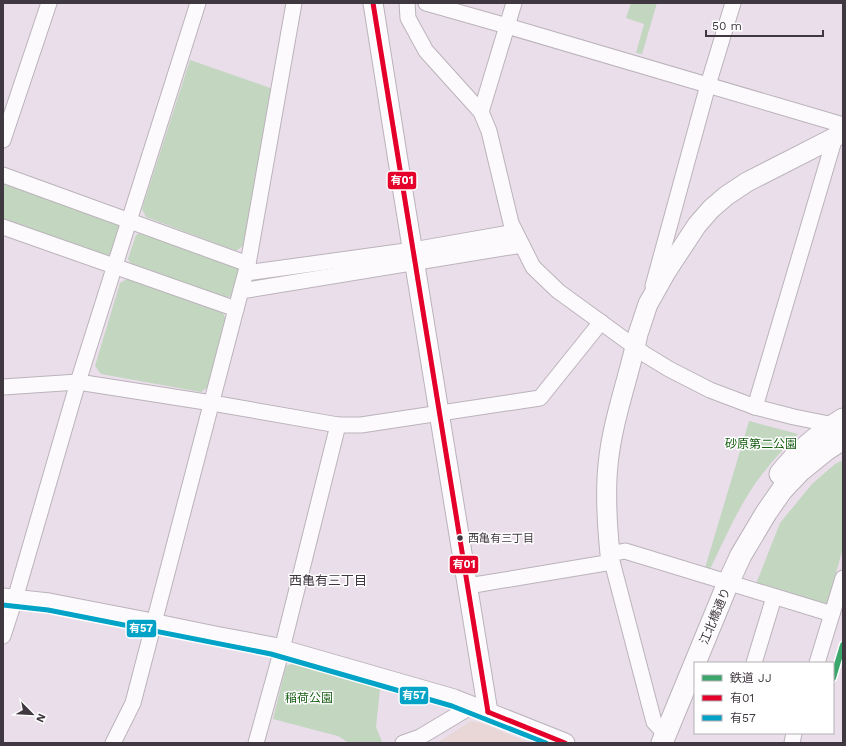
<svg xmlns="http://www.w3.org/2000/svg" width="846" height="746" font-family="'Work Sans','Noto Sans JP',sans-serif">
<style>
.education{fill:#e8d7d6}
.green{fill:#c2d6c0}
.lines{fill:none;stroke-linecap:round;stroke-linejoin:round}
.minor-casing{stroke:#bbb3bb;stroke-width:17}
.tertiary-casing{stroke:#bbb3bb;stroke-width:21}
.secondary-casing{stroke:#bbb3bb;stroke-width:23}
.minor{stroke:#fcfafc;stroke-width:15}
.tertiary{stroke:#fcfafc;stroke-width:19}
.secondary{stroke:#fcfafc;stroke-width:21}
.bus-1-casing{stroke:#fff;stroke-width:8}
.bus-2-casing{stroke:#fff;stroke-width:8}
.bus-1{stroke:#e4002b;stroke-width:5}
.bus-2{stroke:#03a3c7;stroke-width:5}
.rail-1-casing{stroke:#fff;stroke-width:9}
.rail-1{stroke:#3ca76c;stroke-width:6}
.bus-dot{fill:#403840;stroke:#fff;stroke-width:1.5}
.labels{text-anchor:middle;stroke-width:3;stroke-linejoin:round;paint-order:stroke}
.bus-label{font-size:11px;fill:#403840;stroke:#fff;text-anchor:start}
.park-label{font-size:12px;fill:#175e13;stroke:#fff}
.street-label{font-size:12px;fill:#403840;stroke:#fff}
.neighbourhood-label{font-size:13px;fill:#403840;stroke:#fff}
.line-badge{stroke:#fff;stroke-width:1.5}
.badge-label{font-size:11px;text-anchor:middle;font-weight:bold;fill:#fff}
</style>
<rect width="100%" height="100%" fill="#e9dee9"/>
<path class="education" d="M471 721 484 724 529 743H437Z"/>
<g class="green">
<path d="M631 3H657L642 54 636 53 644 24 626 18Z"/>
<path d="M190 60 273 89 243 246 236 251 146 217 142 209Z"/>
<path d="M3 181 116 220 122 228 113 253 105 256 3 219Z"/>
<path d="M145 231 234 264 239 271 232 296 224 298 133 266 128 259 136 235Z"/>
<path d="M129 278 222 312 226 319 208 387 201 392 101 374 95 366 120 283Z"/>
<path d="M749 421 798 434C779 453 760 474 746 498 732 521 722 545 710 569L705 568Z"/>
<path d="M843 460V548L827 605 756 584 780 523 812 484 835 464Z"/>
<path d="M294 663 380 689 376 727 382 742 381 743H349L338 736 273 719 286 666Z"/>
</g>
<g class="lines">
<g class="minor-casing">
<g id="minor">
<path d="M407 3 408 18 426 51 481 112 489 131 511 223 533 267 558 291 646 355 669 369 710 390 755 407 794 417 834 425"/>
<path d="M426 3 507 26 843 125"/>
<path d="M481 112 514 3"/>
<path d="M3 140 49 3"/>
<path d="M3 175 248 264"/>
<path d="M3 227 236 309"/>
<path d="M246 273 413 250 515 232"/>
<path d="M653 286 708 85 733 3"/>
<path d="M241 291 522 245"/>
<path d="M3 387 78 382 212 403 338 425H361L540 398 601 322"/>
<path d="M755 407 835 137"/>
<path d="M468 586 612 562"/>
<path d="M3 636 15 599 78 382 198 3"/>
<path d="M754 663 774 597"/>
<path d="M817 663 843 578"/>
<path d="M665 734 654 722 610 554 625 551 832 614"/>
<path d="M113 743 133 703 236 309 248 264 294 3"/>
<path d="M256 743 282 649 338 425"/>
<path d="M403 743 420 737 472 706"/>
<path d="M792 743 794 733"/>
</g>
</g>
<g class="tertiary-casing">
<g id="tertiary">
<path d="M373 3 403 192 488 712"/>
<path d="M610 554C607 524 605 494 608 465 612 421 629 377 638 334L648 304 666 272 697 225 711 209 726 196 747 182 843 133"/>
<path d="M3 598 49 603 142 621 215 636 273 647 454 699 565 743"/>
</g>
</g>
<g class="secondary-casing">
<g id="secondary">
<path d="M780 474C797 452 819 434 843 419"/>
<path d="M662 743 728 583 741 555 766 513 782 490 800 471 826 450 843 439"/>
</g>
</g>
<use href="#minor" class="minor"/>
<use href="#tertiary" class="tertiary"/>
<use href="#secondary" class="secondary"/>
<g class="bus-1-casing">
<g id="bus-1">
<path d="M373 3 488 712"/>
<path d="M488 712 565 743"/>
</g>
</g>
<g class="bus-2-casing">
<path id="bus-2" d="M3 605 48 610 271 654 452 706 546 743"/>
</g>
<use href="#bus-1" class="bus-1"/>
<use href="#bus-2" class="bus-2"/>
<g class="rail-1-casing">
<path id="rail-1" d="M833 678 843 645"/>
</g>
<use href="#rail-1" class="rail-1"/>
</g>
<circle class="bus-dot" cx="460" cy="538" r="3.5"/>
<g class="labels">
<g class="bus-label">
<text x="468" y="542">西亀有三丁目</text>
</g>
<g class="park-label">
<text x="761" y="448">砂原第二公園</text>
<text x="309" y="702">稲荷公園</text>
</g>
<g class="street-label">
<text transform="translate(715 616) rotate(-67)" y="4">江北橋通り</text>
</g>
<g class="neighbourhood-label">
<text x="328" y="585">西亀有三丁目</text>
</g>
</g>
<g class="line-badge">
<rect x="387" y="171" width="30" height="19" rx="4" fill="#e4002b"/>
<rect x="449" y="555" width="30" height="19" rx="4" fill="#e4002b"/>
<rect x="126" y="619" width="31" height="19" rx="4" fill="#03a3c7"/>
<rect x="399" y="686" width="30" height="19" rx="4" fill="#03a3c7"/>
</g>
<g class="badge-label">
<text x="402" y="184">有01</text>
<text x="464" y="568">有01</text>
<text x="141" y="632">有57</text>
<text x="414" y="699">有57</text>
</g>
<rect width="846" height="746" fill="none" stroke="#403840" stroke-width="8"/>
<rect x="694" y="662" width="140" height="72" fill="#ffffff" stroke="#b3afb3"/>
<rect x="702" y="675" width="20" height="6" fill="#3ca76c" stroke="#b3afb3"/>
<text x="730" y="682" font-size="12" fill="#403840">鉄道 JJ</text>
<rect x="702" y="695" width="20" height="6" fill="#e4002b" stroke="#b3afb3"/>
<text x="730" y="702" font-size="12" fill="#403840">有01</text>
<rect x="702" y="715" width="20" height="6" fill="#03a3c7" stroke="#b3afb3"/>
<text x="730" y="722" font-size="12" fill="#403840">有57</text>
<g transform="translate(32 714) rotate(114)" stroke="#ffffff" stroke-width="3" paint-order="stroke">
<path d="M0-3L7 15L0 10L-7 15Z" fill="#403840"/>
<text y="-6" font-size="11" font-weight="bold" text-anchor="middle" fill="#403840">N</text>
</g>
<path d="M706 30v6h117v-6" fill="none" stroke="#403840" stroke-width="2"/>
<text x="712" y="30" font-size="12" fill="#403840" stroke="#ffffff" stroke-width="3" paint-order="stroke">50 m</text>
</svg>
